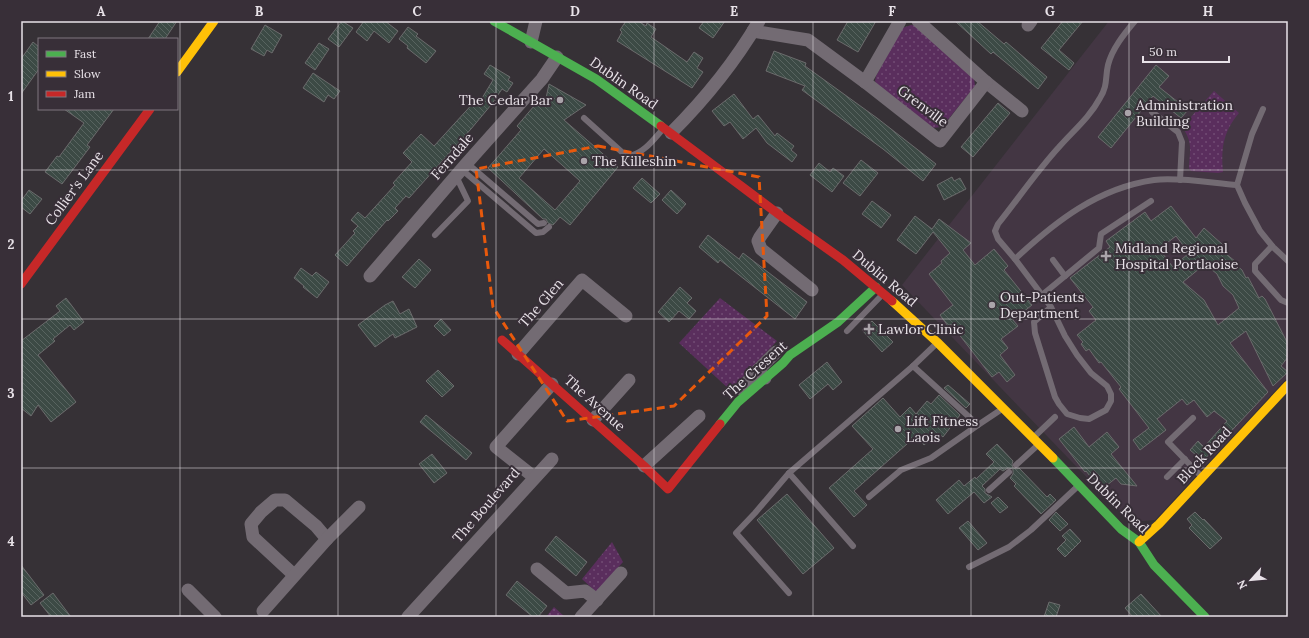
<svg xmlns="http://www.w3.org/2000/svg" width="1309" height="638" font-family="Lora,serif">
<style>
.built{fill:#433643}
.grass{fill:url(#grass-dots)}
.building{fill:url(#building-back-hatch);stroke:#6b6b6c;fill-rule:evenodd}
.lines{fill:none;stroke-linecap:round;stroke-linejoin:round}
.lane{stroke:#736b73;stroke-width:6}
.street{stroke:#736b73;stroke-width:13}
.fast{stroke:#4caf50;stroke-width:9}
.slow{stroke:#ffc107;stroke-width:9}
.jam{stroke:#c62828;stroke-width:9}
.marked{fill:none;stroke:#e8590c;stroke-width:3;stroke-dasharray:8 5;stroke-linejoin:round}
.grid{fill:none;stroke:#e8e2e8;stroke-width:1;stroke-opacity:0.55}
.poi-dot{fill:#aaa4aa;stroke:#382f38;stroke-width:1.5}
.labels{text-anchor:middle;stroke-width:4;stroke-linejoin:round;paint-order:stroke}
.street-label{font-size:14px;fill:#e8e2e8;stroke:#382f38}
.poi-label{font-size:14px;fill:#e8e2e8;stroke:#382f38;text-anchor:start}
.neatline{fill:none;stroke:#e8e2e8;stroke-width:1.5}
.grid-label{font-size:13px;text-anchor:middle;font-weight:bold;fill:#e8e2e8}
</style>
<defs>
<pattern id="grass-dots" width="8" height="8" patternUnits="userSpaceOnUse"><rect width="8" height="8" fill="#5a2e5d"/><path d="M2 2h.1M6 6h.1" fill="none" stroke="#724c74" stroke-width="1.8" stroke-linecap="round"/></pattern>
<pattern id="building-back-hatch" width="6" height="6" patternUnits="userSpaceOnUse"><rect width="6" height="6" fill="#3c4a45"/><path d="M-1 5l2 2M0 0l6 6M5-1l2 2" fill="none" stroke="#586460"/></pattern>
</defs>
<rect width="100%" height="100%" fill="#363136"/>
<path class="built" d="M1109 21H1288V377L1155 520 1143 521 1132 520 1121 513 902 285Z"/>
<g class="grass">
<path d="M911 25 918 26 974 78 975 86 942 127 932 128 877 85 875 81 876 76 902 28Z"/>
<path d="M1214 91 1239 113C1223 132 1221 148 1223 172L1218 173 1191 171 1189 168C1190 150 1193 142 1182 127Z"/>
<path d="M720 298 777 341 730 390 679 343Z"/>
<path d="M612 542 623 562 596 592 582 579Z"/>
<path d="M554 607 565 617H546Z"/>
</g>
<g class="building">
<path d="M160 21H177L165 39H148Z"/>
<path d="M342 21 353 28 339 47 328 39Z"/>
<path d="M364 21H385L398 31 389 43 374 31 367 41 356 32Z"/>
<path d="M626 21H638L646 26 647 23 656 29 651 37 687 62 694 52 703 58 697 68 703 72 692 88 617 41 622 32 620 30Z"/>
<path d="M704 21H725L713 38 699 28Z"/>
<path d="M848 21H876L858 52 837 40Z"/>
<path d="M955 21H977L1004 44 1006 42 1047 77 1038 89 993 52 991 54Z"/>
<path d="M1063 21H1083L1059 50 1074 63 1069 70 1041 48Z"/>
<path d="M265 25 282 35 272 53 267 50 264 56 251 49Z"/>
<path d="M408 27 418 34 416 36 436 51 426 63 407 48 408 46 399 39Z"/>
<path d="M33 42 39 47V69L21 94V59Z"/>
<path d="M319 43 329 49 315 70 305 63Z"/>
<path d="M774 51 806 63 805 66 877 118 936 164 923 181 883 149 802 90 805 86 766 71Z"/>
<path d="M490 65 510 77 508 80 513 83 507 92 502 89 491 105 471 129 409 198 406 196 395 208 398 211 388 221 387 220 347 266 335 255 355 233 353 231 358 226 351 220 358 212 365 218 395 185 393 183 412 162 403 153 421 134 434 146 476 100 479 103 493 80 484 74Z"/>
<path d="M1156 65 1169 76 1159 87 1188 110 1181 118 1153 96 1111 148 1098 137Z"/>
<path d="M313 73 340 91 334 99 328 95 324 102 303 88Z"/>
<path d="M549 84 586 105 564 120 618 167 570 225 560 217 553 225 548 223 546 219H543L488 168 521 130 517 126 540 99 545 103ZM544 149 580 181 555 210 519 178Z"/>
<path d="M734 94 753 119 758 115 775 136 777 133 794 146 791 150 797 155 792 162 767 143 756 128 743 139 730 122 724 126 712 111Z"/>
<path d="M998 103 1010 113 973 157 961 147Z"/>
<path d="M64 109H114L87 145 90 147 62 184 45 172 57 156 59 157 84 123Z"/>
<path d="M861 160 878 173 860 196 843 183Z"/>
<path d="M819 163 830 172 833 168 844 176 832 192 810 175Z"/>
<path d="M952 177 954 181 960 178 966 189 944 200 937 185Z"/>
<path d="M642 178 660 194 651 203 633 188Z"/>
<path d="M29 190 42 199 30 214 21 207V201Z"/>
<path d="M671 190 686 204 677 214 662 200Z"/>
<path d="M872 201 891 215 881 228 862 214Z"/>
<path d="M1171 206 1196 238 1204 228 1223 245 1219 248 1236 262 1235 264 1242 270 1246 278 1248 277 1259 298 1262 296 1265 299 1288 344V357L1281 366 1288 372 1273 386 1246 331 1230 343 1268 392 1203 461 1190 450 1198 441 1204 447 1227 421 1214 411 1207 417 1194 400 1187 405 1182 399 1157 419 1166 430 1140 450 1133 440 1149 428 1119 389 1121 387 1101 362 1099 363 1089 349 1086 351 1081 344 1083 342 1077 335 1096 320 1089 311 1093 307 1070 278 1110 247 1106 241 1145 212 1151 221ZM1176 236 1189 253 1173 267 1159 249ZM1205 264 1217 274 1223 286 1233 295 1239 308 1218 325 1204 300 1183 282Z"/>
<path d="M915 216 932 229 939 219 971 243 963 250 975 265 994 249 1008 266 1004 270 1032 305 1013 320 1018 326 1001 339 1008 348 1000 355 1015 375 1007 382 999 372 992 377 951 324 948 326 940 315 953 305 929 274 942 263 941 261 950 253 933 232 916 254 897 240Z"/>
<path d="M708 235 739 259 743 253 807 302 795 319 720 260 718 263 699 247Z"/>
<path d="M419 259 431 270 415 288 402 277Z"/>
<path d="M301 268 312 276 316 272 329 282 317 298 303 287 304 286 294 278Z"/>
<path d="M680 287 692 298 687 303 696 311 689 319 679 311 669 322 658 312Z"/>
<path d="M66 298 84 322 74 330 70 325 53 339 55 341 38 355 76 402 51 422 38 405 31 416 21 408V341L60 311 56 306Z"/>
<path d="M393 301 400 314 409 309 417 327 395 338 393 334 375 347 358 325 385 305Z"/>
<path d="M441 319 451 330 444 336 434 326Z"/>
<path d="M872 321 893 342 882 352 862 330Z"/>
<path d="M827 362 842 382 833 390 828 384 810 399 799 385Z"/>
<path d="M438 370 454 386 442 397 426 381Z"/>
<path d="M948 385 970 404 966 408 944 388Z"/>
<path d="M939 395 960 415 943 437 938 433 924 445 916 436 854 491 867 505 854 517 829 488 873 449 852 426 883 398 900 417 910 407 916 414 927 401 931 404Z"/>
<path d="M426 415 472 453 466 460 420 422Z"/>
<path d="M1074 427 1089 447 1107 432 1119 447 1111 454 1137 486 1121 484 1116 478 1102 489 1091 475 1090 476 1086 471 1085 472 1059 439Z"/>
<path d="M997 444 1013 461 1012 464 1013 468 1017 469 1019 468 1047 497 1050 494 1056 500 1041 514 1014 486 1016 484 1010 478 1013 474V469L1008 468 1003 471 1000 469 982 486 985 489V493L992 497 984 503 974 492 948 514 936 500 959 480 964 486 975 477 976 479 994 462 986 454Z"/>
<path d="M432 454 447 473 434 483 419 464Z"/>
<path d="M787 494 834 548 803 574 757 520Z"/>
<path d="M998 497 1008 507 1000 513 991 503Z"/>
<path d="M1056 512 1068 524 1060 531 1049 520Z"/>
<path d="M1195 512 1203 520 1204 519 1222 538 1210 549 1189 528 1192 525 1187 519Z"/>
<path d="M968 521 987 543 978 550 959 528Z"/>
<path d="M1070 529 1081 541 1065 557 1057 549 1066 540 1062 536Z"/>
<path d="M556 536 587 562 576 576 545 550Z"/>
<path d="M21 565 44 595 31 605 21 592Z"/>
<path d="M517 581 547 606 538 617H533L506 595Z"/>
<path d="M53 593 71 617H51L40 603Z"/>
<path d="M1141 594 1162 617H1133L1125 608Z"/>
<path d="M1049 602 1060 605 1056 617H1044Z"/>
</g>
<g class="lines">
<g class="lane">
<path d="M1263 109 1252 134 1237 185 1245 203 1260 231 1273 247 1288 261"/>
<path d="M1152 112 1178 132 1182 142 1180 180"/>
<path d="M584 118 624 154 630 156C645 152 653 140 663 129"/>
<path d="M467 163 538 224 544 223"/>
<path d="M461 169 536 233 543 232 549 227"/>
<path d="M435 235 468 201 456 176"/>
<path d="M1272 246 1255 264V271L1281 300 1288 303"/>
<path d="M1015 259 998 239 995 231 998 224C1018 199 1037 171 1059 147 1073 131 1090 117 1100 98 1108 85 1105 78 1108 65 1112 49 1124 34 1135 21"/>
<path d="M1053 260 1065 276"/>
<path d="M1042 295 1099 248 1101 234 1151 201"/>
<path d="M1051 307 1034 322 1035 333 1055 397 1059 404 1067 414 1080 418 1089 419 1106 410 1111 401V394L1107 386 1091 373 1077 355 1065 336 1051 307 1015 259C1056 221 1098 188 1154 180 1179 177 1212 183 1237 185"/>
<path d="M847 331 882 295"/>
<path d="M936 344 913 366 978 425 1002 409"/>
<path d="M1193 418 1168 442 1201 476"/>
<path d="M1034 437 1055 417"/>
<path d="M1016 465 1039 444"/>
<path d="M789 473 853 546"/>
<path d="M1167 477 1185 459"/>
<path d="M989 490 1009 472"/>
<path d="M869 497 901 470 931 458 978 425"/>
<path d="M969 567 1009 547 1031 530 1078 486"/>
<path d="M789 593 736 533 755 513 789 473 913 366"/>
</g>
<g class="street">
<path d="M918 21 986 82 1022 111"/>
<path d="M1028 25 1031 21"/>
<path d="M753 31 808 40 865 82 940 141 986 82"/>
<path d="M531 42 536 21"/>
<path d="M865 82 900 21"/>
<path d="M671 133C705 99 735 62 759 21"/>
<path d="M777 213 760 237 758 241 761 249 812 290"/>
<path d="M370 276 467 163 542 79 557 57"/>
<path d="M518 354 582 280 626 316"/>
<path d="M758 370 776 352"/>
<path d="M741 389 758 370 765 378"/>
<path d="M593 420 629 380"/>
<path d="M644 466 699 416"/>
<path d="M534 477 496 447 552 384"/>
<path d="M537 569 566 593 585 591 597 600"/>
<path d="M294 575 253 537 251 524 261 512 275 500H285L316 526 327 539"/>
<path d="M188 590 215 617"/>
<path d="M263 611 327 539 359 507"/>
<path d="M408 617 552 459"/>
<path d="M581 617 621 573"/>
</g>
<g class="fast">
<path d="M494 21 596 79 661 126"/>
<path d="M720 424 738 402 783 363 790 355 838 322 876 287"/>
<path d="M1053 458 1121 529 1139 542 1154 565 1205 617"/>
</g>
<g class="slow">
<path d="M177 72 214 21"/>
<path d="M892 301 937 342 1053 458"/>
<path d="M1139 542 1159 524 1288 385"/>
</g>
<g class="jam">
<path d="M661 126 777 213 843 260 892 301"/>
<path d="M21 284 150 109"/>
<path d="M502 340 644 466 668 489 720 424"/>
</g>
</g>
<path class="marked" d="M598 146 759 177 767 316 674 406 567 421 493 307 476 169Z"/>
<path class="grid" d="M180 21V617M338 21V617M496 21V617M654 21V617M813 21V617M971 21V617M1129 21V617M21 170H1288M21 319H1288M21 468H1288"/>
<g class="poi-dot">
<circle cx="560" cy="100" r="4"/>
<circle cx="1128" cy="113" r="4"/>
<circle cx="584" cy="161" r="4"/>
<path d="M1104 250h4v4h4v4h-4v4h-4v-4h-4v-4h4z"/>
<circle cx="992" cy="305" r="4"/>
<path d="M867 323h4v4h4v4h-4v4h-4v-4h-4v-4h4z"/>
<circle cx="898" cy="429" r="4"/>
</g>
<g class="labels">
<g class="street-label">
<text transform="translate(624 83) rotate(35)" y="5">Dublin Road</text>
<text transform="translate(923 106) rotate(37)" y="5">Grenville</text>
<text transform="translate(452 156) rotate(-49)" y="5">Ferndale</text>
<text transform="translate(74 188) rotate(-54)" y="5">Collier's Lane</text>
<text transform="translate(885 278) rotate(40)" y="5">Dublin Road</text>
<text transform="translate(541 303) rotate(-49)" y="5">The Glen</text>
<text transform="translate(755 370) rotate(-42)" y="5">The Cresent</text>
<text transform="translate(595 403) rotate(42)" y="5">The Avenue</text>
<text transform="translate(1204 455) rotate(-47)" y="5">Block Road</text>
<text transform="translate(1118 503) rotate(44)" y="5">Dublin Road</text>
<text transform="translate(486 505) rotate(-49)" y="5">The Boulevard</text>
</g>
<g class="poi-label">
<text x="552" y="105" text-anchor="end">The Cedar Bar</text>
<text x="1136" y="110">Administration<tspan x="1136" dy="16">Building</tspan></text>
<text x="592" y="166">The Killeshin</text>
<text x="1115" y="253">Midland Regional<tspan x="1115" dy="16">Hospital Portlaoise</tspan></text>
<text x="1000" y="302">Out-Patients<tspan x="1000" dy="16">Department</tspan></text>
<text x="878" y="334">Lawlor Clinic</text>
<text x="906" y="426">Lift Fitness<tspan x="906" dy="16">Laois</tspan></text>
</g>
</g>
<rect width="1309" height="638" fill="none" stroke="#382f38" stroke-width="44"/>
<rect x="38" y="38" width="140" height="72" fill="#382f38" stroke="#7e777e"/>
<rect x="46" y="51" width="20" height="6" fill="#4caf50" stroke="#7e777e"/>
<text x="74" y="58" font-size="12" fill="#e8e2e8">Fast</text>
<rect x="46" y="71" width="20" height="6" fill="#ffc107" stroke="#7e777e"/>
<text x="74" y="78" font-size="12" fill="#e8e2e8">Slow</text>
<rect x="46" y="91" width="20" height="6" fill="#c62828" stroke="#7e777e"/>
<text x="74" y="98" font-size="12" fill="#e8e2e8">Jam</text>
<g transform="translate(1251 580) rotate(243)" stroke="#382f38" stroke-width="3" paint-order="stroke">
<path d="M0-3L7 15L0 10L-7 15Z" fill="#e8e2e8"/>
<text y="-6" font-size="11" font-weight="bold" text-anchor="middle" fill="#e8e2e8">N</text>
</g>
<path d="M1143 56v6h86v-6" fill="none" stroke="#e8e2e8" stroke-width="2"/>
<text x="1149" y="56" font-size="12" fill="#e8e2e8" stroke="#382f38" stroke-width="3" paint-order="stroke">50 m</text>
<rect x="22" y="22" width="1265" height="594" class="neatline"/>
<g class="grid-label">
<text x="101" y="16">A</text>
<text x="259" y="16">B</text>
<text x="417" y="16">C</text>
<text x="575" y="16">D</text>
<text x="734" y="16">E</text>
<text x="892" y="16">F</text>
<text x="1050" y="16">G</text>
<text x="1208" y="16">H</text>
<text x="11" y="101">1</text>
<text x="11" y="249">2</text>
<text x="11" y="398">3</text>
<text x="11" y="546">4</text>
</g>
</svg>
